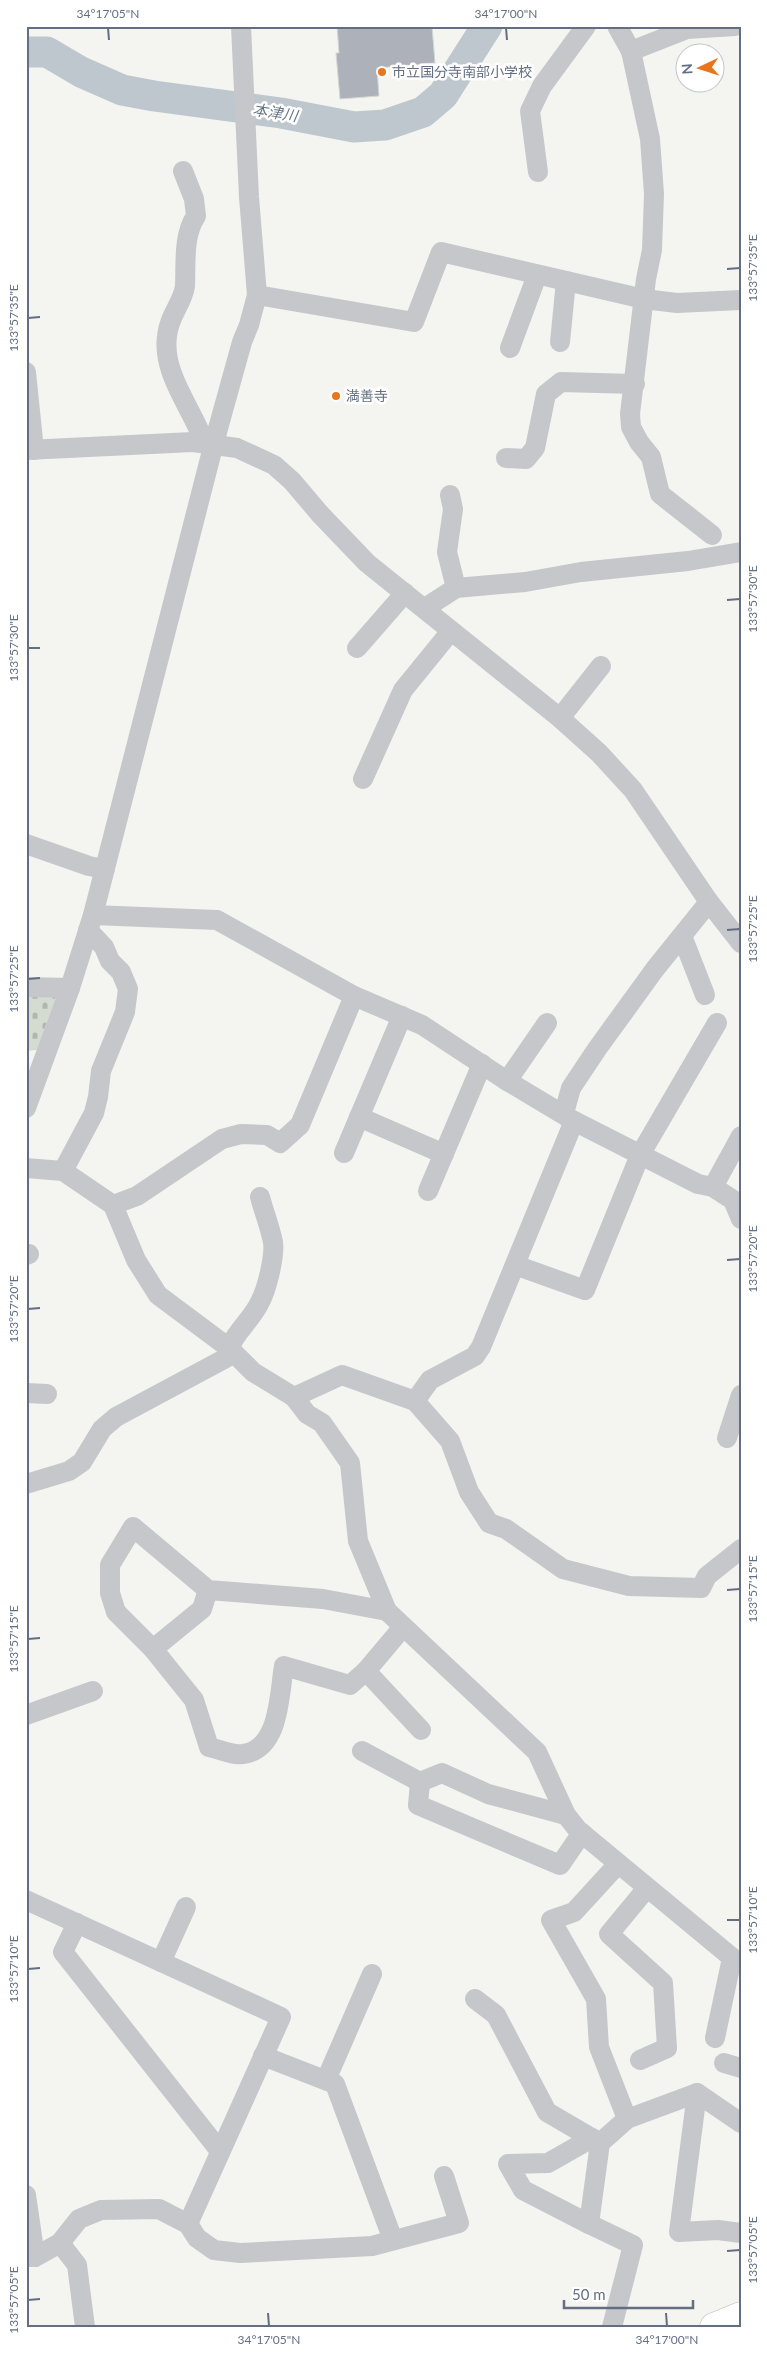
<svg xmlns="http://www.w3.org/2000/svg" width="767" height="2353" font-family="Lato,'Noto Sans JP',sans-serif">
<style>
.cemetery{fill:url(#cemetery-stones)}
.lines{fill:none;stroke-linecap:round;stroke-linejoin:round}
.river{stroke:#bfc7ce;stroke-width:31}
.building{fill:#adb2ba;stroke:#d6d6d4}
.secondary-casing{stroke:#b7babf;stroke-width:29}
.street{stroke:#c5c7cb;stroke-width:20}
.secondary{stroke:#fff;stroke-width:28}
.ticks{fill:none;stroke:#636e83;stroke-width:2}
.poi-dot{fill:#e9751d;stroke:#fff;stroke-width:2}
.labels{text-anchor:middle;stroke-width:5;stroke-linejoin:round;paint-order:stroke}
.poi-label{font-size:14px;fill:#636e83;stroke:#fff;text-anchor:start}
.water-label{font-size:15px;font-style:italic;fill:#637688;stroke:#fff}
.neatline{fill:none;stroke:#636e83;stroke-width:2}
.ticks-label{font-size:12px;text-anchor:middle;fill:#636e83}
</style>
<defs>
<pattern id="cemetery-stones" width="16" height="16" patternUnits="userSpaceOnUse" patternTransform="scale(1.25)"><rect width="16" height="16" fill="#d4dcd2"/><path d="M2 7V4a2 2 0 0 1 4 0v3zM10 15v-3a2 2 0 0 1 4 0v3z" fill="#b0b7b0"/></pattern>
</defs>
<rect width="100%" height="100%" fill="#f4f5f1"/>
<path class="cemetery" d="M26 992 57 994 37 1050 26 1051Z"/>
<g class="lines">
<path class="river" d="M26 52H47L81 72 122 90 154 96 281 113 354 127 385 125 423 112 443 95 487 26"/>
</g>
<path class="building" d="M337 26H432L435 63 377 68 379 96 340 99 336 53H339Z"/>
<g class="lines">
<g class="secondary-casing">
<path id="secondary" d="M714 2327 741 2316"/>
</g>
<g class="street">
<path d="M617 26 631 51"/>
<path d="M183 171 194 199 196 216C183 235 186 263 185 286 183 303 169 315 167 336 162 374 192 408 204 442"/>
<path d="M538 172 530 111 542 86 586 26"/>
<path d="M257 295 414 322 441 252 644 299 677 303 741 300"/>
<path d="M560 342 566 281"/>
<path d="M510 348 537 275"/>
<path d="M26 372 34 450"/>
<path d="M26 450 193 442 237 448 274 465 292 481 320 514 367 563 560 718 599 753 633 790 709 902 741 943"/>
<path d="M506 458 526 459 535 448 546 394 561 382 635 384"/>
<path d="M450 495 453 509 447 552 456 588"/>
<path d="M712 535 660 494 651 457 639 442 631 427 630 414 646 279 652 250 654 194 650 139 631 51 687 29 735 26"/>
<path d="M425 608 456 588 525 582 581 572 688 561 741 552"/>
<path d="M357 648 405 593"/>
<path d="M560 718 601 666"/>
<path d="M363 779 403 690 451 631"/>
<path d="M26 844 89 866 105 869"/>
<path d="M93 915 217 920 354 996 422 1025 504 1079 574 1121 698 1184 713 1187 733 1200 741 1219"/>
<path d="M682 936 705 995"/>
<path d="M26 987 70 988"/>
<path d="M507 1081 547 1023"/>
<path d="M26 1108 70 988 93 915 214 443 242 342 249 325 257 295 249 197 241 26"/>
<path d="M564 1113 571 1088 597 1049 655 969 709 902"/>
<path d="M359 1117 444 1154"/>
<path d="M344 1153 402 1016"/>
<path d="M26 1168 63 1171 113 1205 136 1260 158 1295 229 1348 253 1372 294 1397 307 1414 322 1423 350 1463 358 1541 387 1611 537 1752 566 1815 578 1830 741 1965"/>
<path d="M63 1171 94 1113 98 1097 101 1071 125 1012 128 989 121 972 110 961 104 947 88 930"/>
<path d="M713 1187 741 1136"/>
<path d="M428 1191 482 1064"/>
<path d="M113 1205 137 1196 222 1139 241 1134 267 1135 280 1143 300 1125 354 996"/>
<path d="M26 1255 29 1254"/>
<path d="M515 1265 585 1290 640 1155 717 1023"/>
<path d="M26 1393 47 1394"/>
<path d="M294 1397 342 1375 415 1401 430 1380 475 1356 481 1347 574 1121"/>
<path d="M415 1401 450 1441 469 1492 489 1523 506 1529 563 1569 629 1586 701 1588 707 1576 741 1549"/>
<path d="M727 1438 741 1395"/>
<path d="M26 1484 69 1471 82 1462 102 1429 116 1417 226 1358C232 1333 250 1323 260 1302 267 1289 275 1256 273 1242 270 1227 264 1212 260 1197"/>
<path d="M387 1611 323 1599 208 1590 133 1527 110 1565V1593L116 1612 153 1649 194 1700 209 1747C219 1749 233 1756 243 1754 280 1749 279 1695 284 1666L350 1685 366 1671 403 1627"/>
<path d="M153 1649 202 1609 208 1590"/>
<path d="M366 1671 421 1730"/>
<path d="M26 1715 93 1691"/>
<path d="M362 1751 420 1782"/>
<path d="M566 1815 488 1794 442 1773 420 1782 418 1805 560 1865 582 1833"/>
<path d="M618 1864 574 1912 551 1920 596 1999 599 2047 627 2119"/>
<path d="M26 1900 281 2017 188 2224"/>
<path d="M77 1923 63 1952 220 2151"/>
<path d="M161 1962 186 1907"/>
<path d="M475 1999 496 2015 547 2112 600 2143 627 2119 697 2093 741 2123"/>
<path d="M715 2038 732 1958"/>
<path d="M263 2056 335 2084 393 2240"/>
<path d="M640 2060 667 2048 663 1983 609 1934 647 1888"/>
<path d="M724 2063 741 2068"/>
<path d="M326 2080 372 1974"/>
<path d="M697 2093 679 2232 718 2230 741 2233"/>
<path d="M600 2143 589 2224 633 2245 612 2327"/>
<path d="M26 2195 35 2257"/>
<path d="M589 2224 523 2190 508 2164 548 2163 592 2138"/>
<path d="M60 2243 77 2265 85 2327"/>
<path d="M26 2257H35L60 2243 79 2219 101 2210 159 2209 188 2224 197 2238 214 2250 240 2253 372 2246 459 2223 444 2176"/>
</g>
<use href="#secondary" class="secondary"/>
</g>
<path class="ticks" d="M108 28 109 40M506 28 507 40M727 269 740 268M28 318 40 317M727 600 740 599M28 648H40M727 930 740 929M28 979 40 978M727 1260 740 1259M28 1309 40 1308M727 1590 740 1589M28 1639 40 1638M727 1920H740M28 1969 40 1968M727 2251 740 2250M28 2300 40 2299M268 2313 269 2326M666 2313 667 2326"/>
<g class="poi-dot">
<circle cx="382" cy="72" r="5"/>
<circle cx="336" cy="396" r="5"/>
</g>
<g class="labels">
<g class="poi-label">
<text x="392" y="77">市立国分寺南部小学校</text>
<text x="346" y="401">満善寺</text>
</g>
<g class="water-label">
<text transform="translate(275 113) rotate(9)" y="5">本津川</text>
</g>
</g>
<rect width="767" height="2353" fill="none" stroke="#ffffff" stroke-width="55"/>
<g transform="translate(700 68) rotate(266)"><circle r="24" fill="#ffffff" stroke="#c1c5cd"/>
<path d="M0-4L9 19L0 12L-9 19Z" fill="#e9751d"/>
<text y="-8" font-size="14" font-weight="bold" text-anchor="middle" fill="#636e83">N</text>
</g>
<path d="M564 2300v8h129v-8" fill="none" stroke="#636e83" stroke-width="2.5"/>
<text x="572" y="2300" font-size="15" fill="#636e83" stroke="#ffffff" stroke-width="4" paint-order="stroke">50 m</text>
<rect x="28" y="28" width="712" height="2298" class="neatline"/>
<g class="ticks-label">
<text x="108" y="18">34°17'05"N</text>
<text x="506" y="18">34°17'00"N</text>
<text transform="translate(753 268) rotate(-90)" y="4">133°57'35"E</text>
<text transform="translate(14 318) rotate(-90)" y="4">133°57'35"E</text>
<text transform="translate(753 599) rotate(-90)" y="4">133°57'30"E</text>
<text transform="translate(14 648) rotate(-90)" y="4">133°57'30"E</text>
<text transform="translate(753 929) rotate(-90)" y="4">133°57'25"E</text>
<text transform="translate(14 979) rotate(-90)" y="4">133°57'25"E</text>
<text transform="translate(753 1259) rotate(-90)" y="4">133°57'20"E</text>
<text transform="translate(14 1309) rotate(-90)" y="4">133°57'20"E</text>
<text transform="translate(753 1589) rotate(-90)" y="4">133°57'15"E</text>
<text transform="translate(14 1639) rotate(-90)" y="4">133°57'15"E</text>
<text transform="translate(753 1920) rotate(-90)" y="4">133°57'10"E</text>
<text transform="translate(14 1969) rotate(-90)" y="4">133°57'10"E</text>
<text transform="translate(753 2250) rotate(-90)" y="4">133°57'05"E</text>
<text transform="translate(14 2300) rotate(-90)" y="4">133°57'05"E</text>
<text x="269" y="2344">34°17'05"N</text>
<text x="667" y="2344">34°17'00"N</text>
</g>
</svg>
